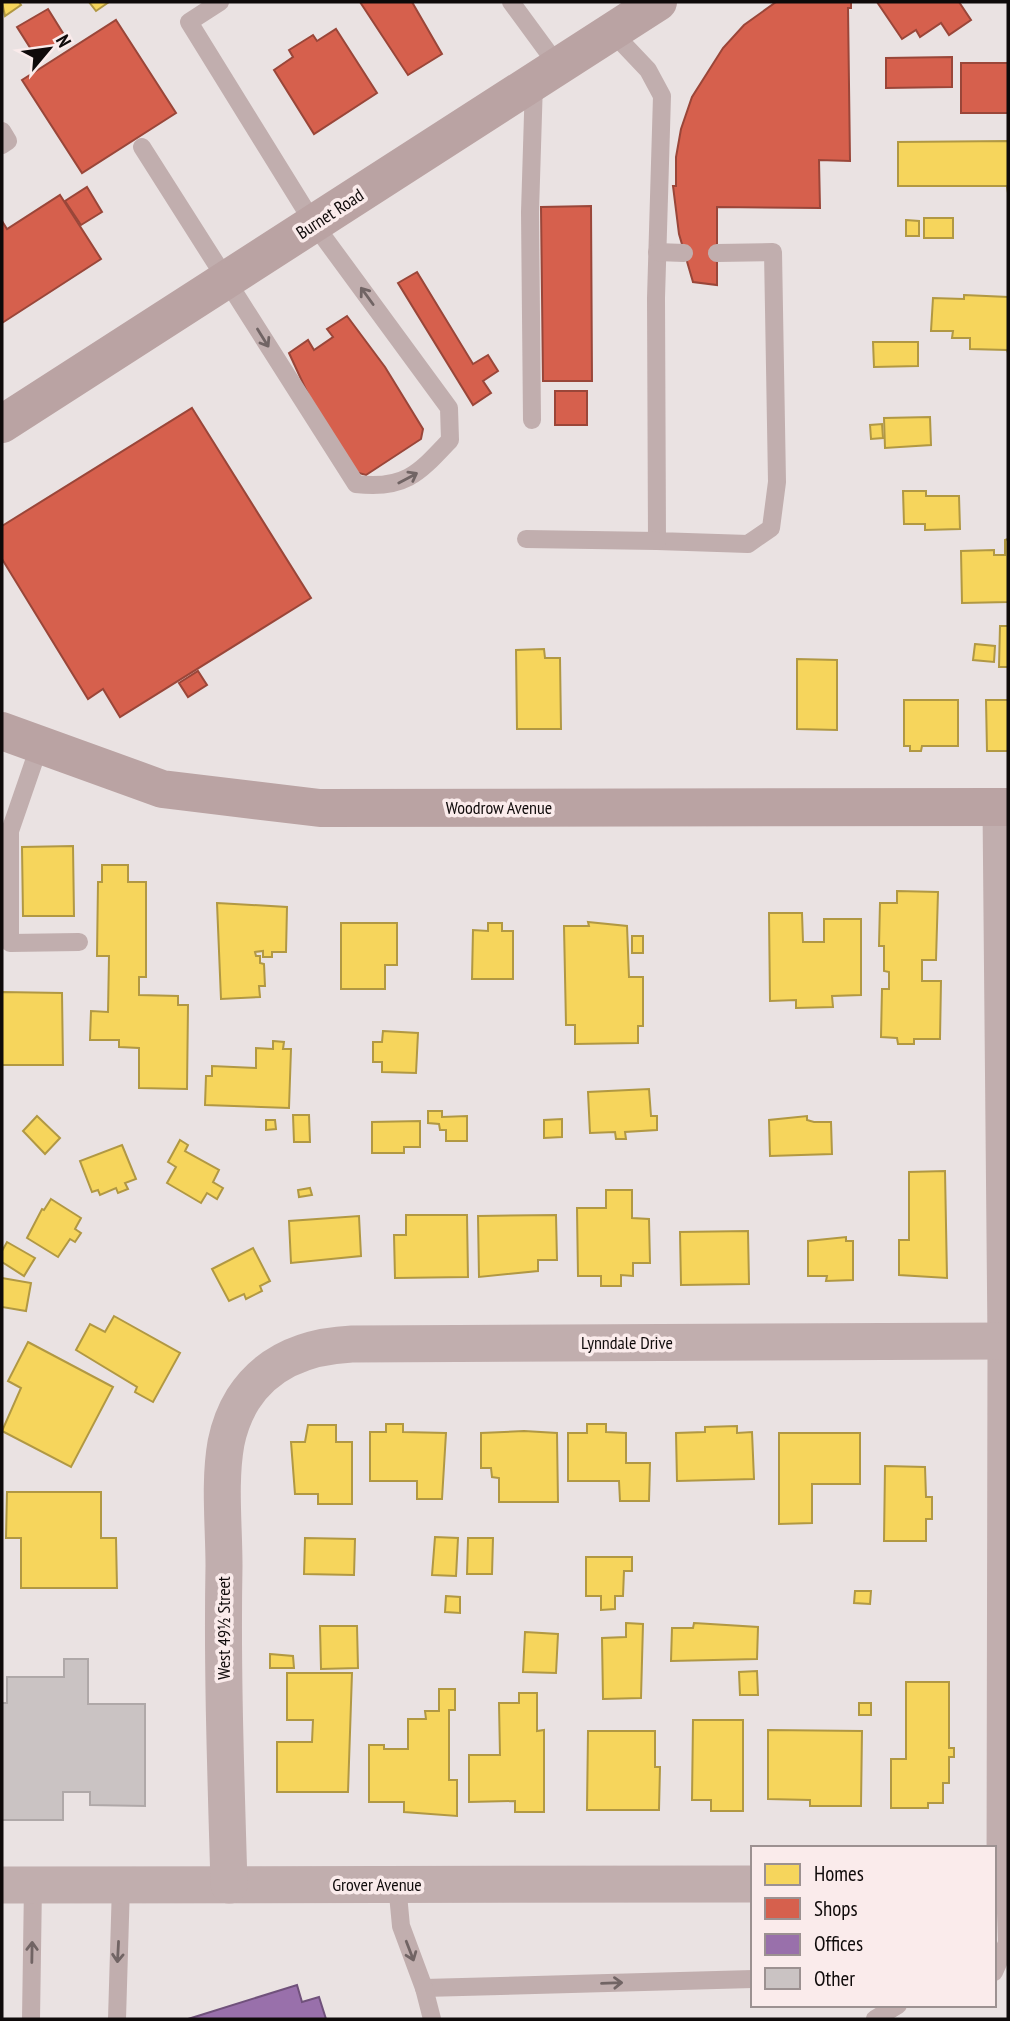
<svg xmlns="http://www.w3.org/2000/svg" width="1010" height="2021" font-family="'PT Sans Narrow',sans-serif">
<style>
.homes{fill:#f6d55c;stroke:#b19843;stroke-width:2}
.shops{fill:#d6604d;stroke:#9a4639;stroke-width:2}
.offices{fill:#9970ab;stroke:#70517b;stroke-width:2}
.building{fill:#cac3c3;stroke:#afa8a8;stroke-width:2}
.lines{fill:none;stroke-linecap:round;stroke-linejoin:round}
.lane{stroke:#c1aeae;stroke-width:18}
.street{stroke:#c1aeae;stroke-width:37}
.secondary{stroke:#baa3a3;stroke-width:38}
.oneway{stroke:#716464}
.labels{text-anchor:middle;stroke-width:7;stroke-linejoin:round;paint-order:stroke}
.street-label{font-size:18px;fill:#0f0a0a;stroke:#faebeb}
</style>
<rect width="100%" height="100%" fill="#eae2e2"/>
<g class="homes">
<path d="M2 2H19L21 5 5 16Z"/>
<path d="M89 2H109L96 11Z"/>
<path d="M1008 141V193L1007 186H898V142Z"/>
<rect x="924" y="218" width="29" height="20"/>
<path d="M906 220 919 221V236H906Z"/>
<path d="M964 295 1008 297V353L1007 350 970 349V338H952L953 331H931L933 298 964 299Z"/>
<path d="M873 342H918V366L874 367Z"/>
<path d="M930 417 931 445 885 448 884 418Z"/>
<path d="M882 424 883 438 871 439 870 425Z"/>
<path d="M903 491H926V496H959L960 529 925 530V524H904Z"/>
<path d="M1008 539V602L962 603 961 551 994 550V555H1005V540Z"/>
<path d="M1000 626H1008V667H999Z"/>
<path d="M975 644 995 646 994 662 973 660Z"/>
<path d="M544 649 545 658H560L561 729H517L516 650Z"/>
<path d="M797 659 837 660V730L797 729Z"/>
<path d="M904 700H958V746H922L921 751H910V746H904Z"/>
<path d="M986 700H1008V751H987Z"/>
<path d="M73 846 74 916H23L22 847Z"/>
<path d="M102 865H128V882H146V977H139V995L178 996V1005H188L187 1089 139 1088V1048L119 1047V1040H90L91 1011 108 1012 109 956H97L98 882H102Z"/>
<path d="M897 891 938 892 936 960H922V981H941L940 1039H914V1044H898L897 1038 881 1037 882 989H889V972L884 971V946H879L880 903H897Z"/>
<path d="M217 903 287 907 286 952H272V957H263V951L255 952 256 956H260V963L264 964 265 986H259L260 997 221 999Z"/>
<path d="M769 913H802L803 942H824V919H861V995L832 996 833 1007 796 1008V1000L770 1001Z"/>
<path d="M588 922 627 926 629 977H643V1026H638V1043L575 1044V1025H566L564 926H589Z"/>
<path d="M341 923H397V965H385V989H341Z"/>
<path d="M488 923H502V931H513V979H472L473 930 488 931Z"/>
<rect x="632" y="936" width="11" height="17"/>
<path d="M2 992 62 993 63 1065H2Z"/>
<path d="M383 1031 418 1033 416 1073 382 1072V1062H373V1042H382Z"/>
<path d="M273 1041 284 1042 283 1049H291L289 1108 205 1105 206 1076H212V1066L256 1068V1048L273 1049Z"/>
<path d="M649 1089 651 1116H657V1130L625 1132 626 1139H616L615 1132 590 1133 588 1092Z"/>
<path d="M428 1111H442V1117L467 1116V1141H446V1130H440L439 1124 428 1123Z"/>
<path d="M293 1115H309L310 1142H294Z"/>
<path d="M37 1116 60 1138 45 1154 23 1131Z"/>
<path d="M807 1116V1120L814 1122H831L832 1154 770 1156 769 1120Z"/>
<path d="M562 1119V1137L544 1138V1120Z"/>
<path d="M266 1120H275L276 1129 266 1130Z"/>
<path d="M420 1121V1147H404V1153H372V1122Z"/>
<path d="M180 1140 188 1145 185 1151 219 1170 213 1182 223 1188 217 1199 207 1193 201 1203 167 1183 176 1167 168 1162Z"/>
<path d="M122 1145 136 1179 125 1183 128 1189 118 1193 116 1188 100 1195 98 1190 92 1192 80 1161Z"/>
<path d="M945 1171 947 1278 899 1275V1240H909V1172Z"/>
<path d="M310 1188 312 1195 299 1197 298 1190Z"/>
<path d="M606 1190H632V1218L649 1219 650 1263H633V1276L621 1275V1286H601V1276H578L577 1208H606Z"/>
<path d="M51 1199 81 1218 75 1229 81 1233 75 1242 70 1239 58 1257 27 1238 42 1209 44 1210Z"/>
<path d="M406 1215H467L468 1277 395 1278 394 1235H406Z"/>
<path d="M556 1215 557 1260H538V1271L479 1277 478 1216Z"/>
<path d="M359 1216 361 1256 291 1263 289 1221Z"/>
<path d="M748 1231 749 1284 681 1285 680 1232Z"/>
<path d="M846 1237V1241H853V1280L826 1281 827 1276H808V1241Z"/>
<path d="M7 1242 35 1258 24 1276 2 1262V1251Z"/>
<path d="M253 1248 270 1281 260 1286 262 1291 246 1299 244 1294 229 1301 212 1269Z"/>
<path d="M2 1278 31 1283 26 1311 2 1307Z"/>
<path d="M114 1316 180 1353 153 1402 135 1392 137 1387 76 1350 90 1324 105 1332Z"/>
<path d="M28 1342 113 1387 71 1467 2 1431 21 1388 8 1381Z"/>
<path d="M386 1424H403V1432L446 1433 442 1499H417V1481H370V1432H386Z"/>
<path d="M587 1424H606V1432L626 1433V1463H650L649 1501H620L619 1481H568V1433H587Z"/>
<path d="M308 1425H336V1442H352V1504H318V1494H295L291 1442H305Z"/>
<path d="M737 1426V1433L752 1432 754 1479 677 1481 676 1433 705 1432V1427Z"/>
<path d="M524 1431 557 1433 558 1502H499V1478L492 1477 491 1468H481V1433Z"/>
<path d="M779 1433H860V1484H812V1523L779 1524Z"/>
<path d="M885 1466 925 1467 926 1497H932V1519H926V1541H884Z"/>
<path d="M7 1492H101V1538H116L117 1588H21V1538H6Z"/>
<path d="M435 1537 458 1538 456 1576 432 1575Z"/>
<path d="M305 1538 355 1539 354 1575 304 1574Z"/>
<path d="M468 1538H493L492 1574H467Z"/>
<path d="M586 1557H632V1571H624L623 1596H615V1609L601 1610V1596H586Z"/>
<path d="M855 1591H871L870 1604 854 1603Z"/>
<path d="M446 1596 460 1597V1613L445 1612Z"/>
<path d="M626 1623 643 1624 641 1698 603 1699 602 1638 626 1637Z"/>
<path d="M694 1623 758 1627 757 1659 671 1661 672 1628H693Z"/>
<path d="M320 1626H357L358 1668 321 1669Z"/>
<path d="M525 1632 558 1634 556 1673 523 1672Z"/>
<path d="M270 1654 293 1656 294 1668H270Z"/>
<path d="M757 1671 758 1695H740L739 1672Z"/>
<path d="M287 1673H352L348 1792H277V1742H312L313 1720H287Z"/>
<path d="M906 1682H949V1748H954V1757H949V1783H943V1803H928V1808H891V1759H906Z"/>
<path d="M439 1689H455V1710H449V1780H457V1816L404 1812V1802H369V1745H384V1749H408V1719H426L425 1711H439Z"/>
<path d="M519 1693H537V1731L544 1730V1812H515V1801L469 1802V1755H500L499 1703H519Z"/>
<rect x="859" y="1703" width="12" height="12"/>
<path d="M693 1720H743V1811H711V1800H692Z"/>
<path d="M768 1730 862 1731 861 1806H810V1800L768 1799Z"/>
<path d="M588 1731H655V1767H660L659 1810H587Z"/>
</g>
<g class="shops">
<path d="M360 2H412L442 54 408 75Z"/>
<path d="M776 2H851V8H848L850 161 819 160 820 208 717 207V285L693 282 679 234 673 186H676V157L681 129 692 97 723 48 744 25Z"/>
<path d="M877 2H959L971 20 949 35 941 23 920 37 916 30 902 39Z"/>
<path d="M48 9 66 38 36 57 17 27Z"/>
<path d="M116 20 176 113 82 173 22 80Z"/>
<path d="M336 29 377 93 314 134 274 70 293 57 289 50 313 35 317 41Z"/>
<path d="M952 57V87L886 88V58Z"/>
<rect x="961" y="63" width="47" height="50"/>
<path d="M87 187 102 212 81 225 65 201Z"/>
<path d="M60 195 101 259 2 323V221L7 229Z"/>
<path d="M591 206 592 381H543L541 207Z"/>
<path d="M417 272 473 364 488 355 498 371 483 381 491 393 473 405 398 283Z"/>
<path d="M347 316 385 367 423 429 421 439 366 475 355 472 313 405 289 353 308 340 314 350 333 337 327 329Z"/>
<rect x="555" y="391" width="32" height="34"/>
<path d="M192 408 311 598 120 717 103 689 88 699 2 559V526Z"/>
<path d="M198 671 207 685 188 697 179 683Z"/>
</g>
<path class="offices" d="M297 1985 302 2002 319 1997 326 2019H188Z"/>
<path class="building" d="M64 1659H88V1704H145V1806L90 1805V1792H63V1820H2V1703H7V1677H64Z"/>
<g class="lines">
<g class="lane">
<path d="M511 2 558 66"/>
<path d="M611 31 648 70 662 96 656 298 657 541 748 544 771 528 777 482 773 252 717 253"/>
<path d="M2 131 8 141 2 145"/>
<path d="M142 147 356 484C405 490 419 473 450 440L449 408 314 224 189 22 220 2"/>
<path d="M657 252 684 253"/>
<path d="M532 420 530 212 534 82"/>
<path d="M526 539 657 541"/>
<path d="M40 744 10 831V943L79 942"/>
<path d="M397 1884 401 1926 424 1988 753 1979"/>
<path d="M994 1972 1007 1943 1005 1883"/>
<path d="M424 1988 432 2019"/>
<path d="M31 2019 33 1885"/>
<path d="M117 2019 121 1885"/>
<path d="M875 2019 898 2005"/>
</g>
<g class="street">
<path d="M1001 807 1006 1341 1005 1883"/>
<path d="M2 1885 753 1884"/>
<path d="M229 1885C226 1778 222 1672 224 1566 224 1526 219 1482 226 1443 229 1428 235 1412 243 1399 268 1360 309 1346 352 1344L1006 1341"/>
</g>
<g class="secondary">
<path d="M2 424 658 2"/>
<path d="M2 731 162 789 320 808 1008 807"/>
</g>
</g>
<defs><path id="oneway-shaft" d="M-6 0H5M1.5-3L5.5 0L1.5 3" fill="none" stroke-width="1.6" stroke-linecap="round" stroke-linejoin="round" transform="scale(1.75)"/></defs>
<g class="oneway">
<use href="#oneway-shaft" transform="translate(367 296) rotate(-126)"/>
<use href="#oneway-shaft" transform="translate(263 338) rotate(58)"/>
<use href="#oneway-shaft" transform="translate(408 478) rotate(-28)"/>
<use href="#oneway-shaft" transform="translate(410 1951) rotate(69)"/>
<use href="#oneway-shaft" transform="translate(32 1952) rotate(-89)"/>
<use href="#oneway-shaft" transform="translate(118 1952) rotate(93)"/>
<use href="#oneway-shaft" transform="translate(612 1983) rotate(-2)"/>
</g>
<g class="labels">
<g class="street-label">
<text transform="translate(330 214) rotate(-33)" y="6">Burnet Road</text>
<text x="499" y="814">Woodrow Avenue</text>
<text x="627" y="1349">Lynndale Drive</text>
<text transform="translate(224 1628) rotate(-90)" y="6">West 49½ Street</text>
<text x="377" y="1891">Grover Avenue</text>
</g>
</g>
<rect width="1010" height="2021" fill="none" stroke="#0f0a0a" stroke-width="7"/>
<rect x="751" y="1846" width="245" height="161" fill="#faebeb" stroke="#9c9191" stroke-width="2"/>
<rect x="765" y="1864" width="35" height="21" fill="#f6d55c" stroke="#9c9191" stroke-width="2"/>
<text x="814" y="1881" font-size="21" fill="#0f0a0a">Homes</text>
<rect x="765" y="1898" width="35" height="21" fill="#d6604d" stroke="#9c9191" stroke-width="2"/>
<text x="814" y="1916" font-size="21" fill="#0f0a0a">Shops</text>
<rect x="765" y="1934" width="35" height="21" fill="#9970ab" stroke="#9c9191" stroke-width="2"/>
<text x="814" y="1951" font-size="21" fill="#0f0a0a">Offices</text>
<rect x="765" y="1968" width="35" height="21" fill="#cac3c3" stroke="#9c9191" stroke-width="2"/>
<text x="814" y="1986" font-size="21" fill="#0f0a0a">Other</text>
<g transform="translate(49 49) rotate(61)" stroke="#faebeb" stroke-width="5" paint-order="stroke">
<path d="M0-5L12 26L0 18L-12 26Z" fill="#0f0a0a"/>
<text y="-10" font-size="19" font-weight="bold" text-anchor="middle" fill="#0f0a0a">N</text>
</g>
</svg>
